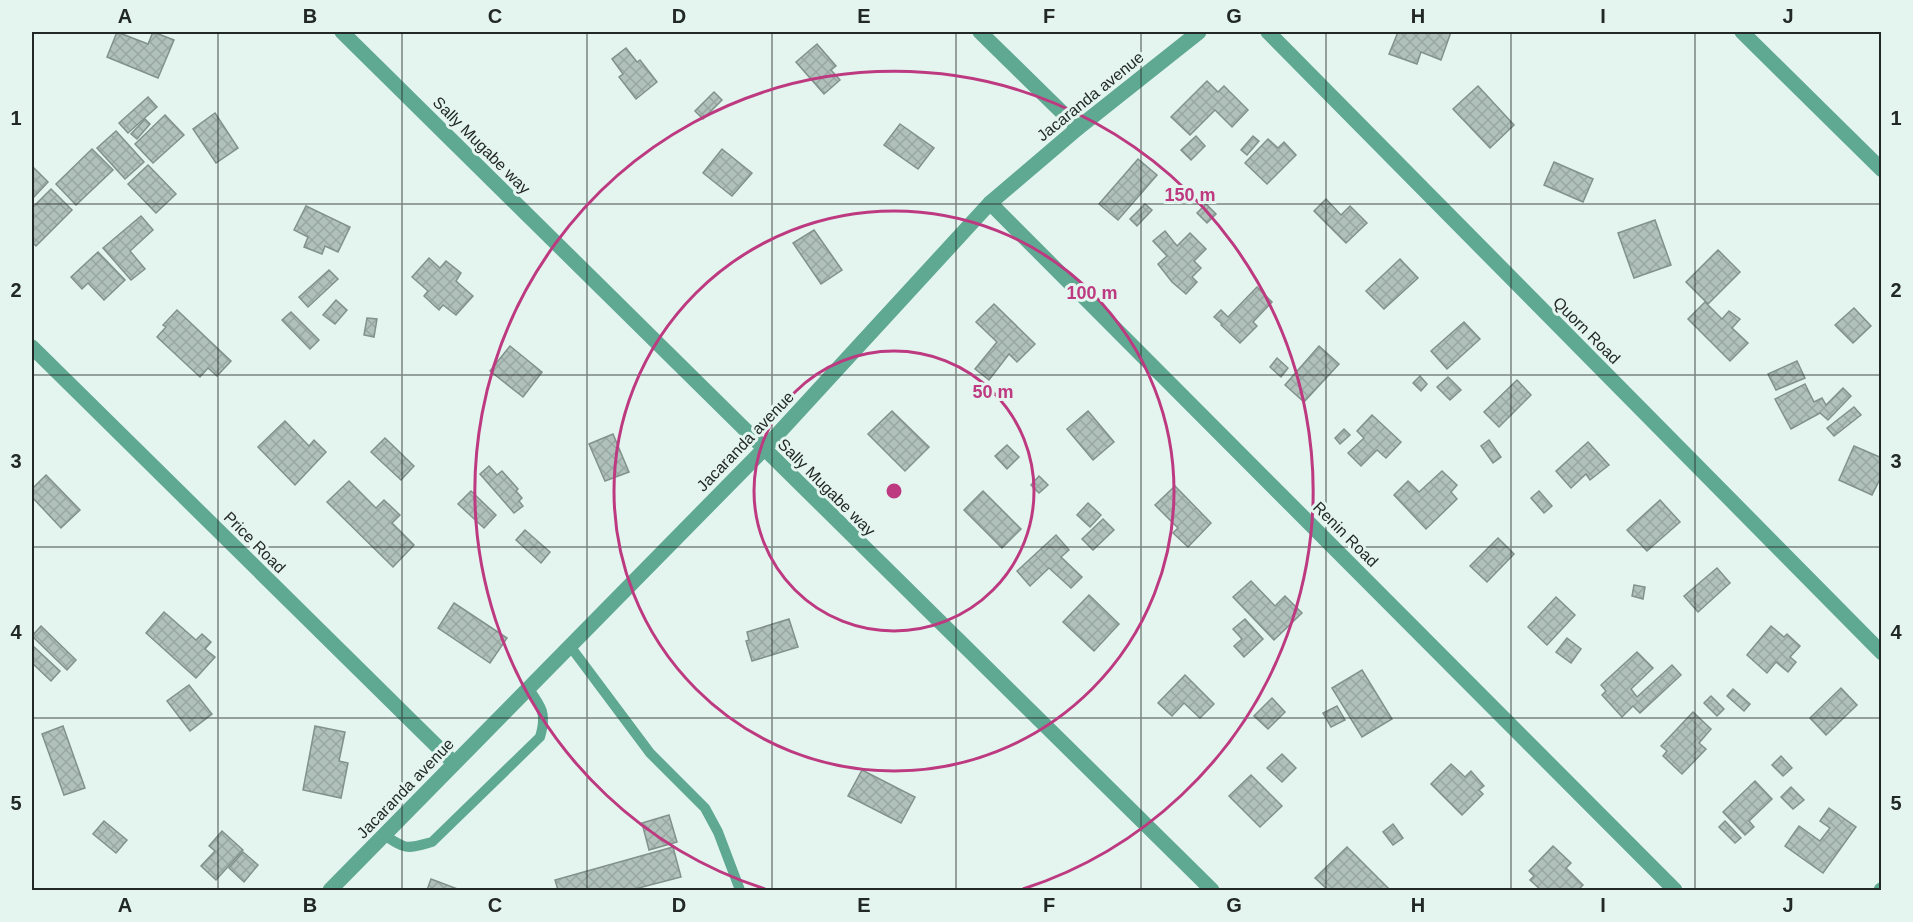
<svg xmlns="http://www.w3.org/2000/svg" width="1913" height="922" font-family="Arial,sans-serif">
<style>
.building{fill:url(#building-cross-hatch);stroke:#81918b;stroke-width:1.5}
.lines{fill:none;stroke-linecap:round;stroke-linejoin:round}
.service{stroke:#5fa891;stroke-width:10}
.minor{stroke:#5fa891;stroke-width:15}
.grid{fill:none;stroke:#222826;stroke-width:1.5;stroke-opacity:0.55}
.ring{fill:none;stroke:#bd3a81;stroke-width:3}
.labels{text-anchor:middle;stroke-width:6;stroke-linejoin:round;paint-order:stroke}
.street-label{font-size:16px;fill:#222826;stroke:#e4f5ef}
.centre{fill:#bd3a81;stroke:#e4f5ef;stroke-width:3}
.ring-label{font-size:18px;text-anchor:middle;font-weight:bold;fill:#bd3a81;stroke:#e4f5ef;stroke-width:6;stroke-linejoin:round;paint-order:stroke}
.neatline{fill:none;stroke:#222826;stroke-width:2}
.grid-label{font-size:20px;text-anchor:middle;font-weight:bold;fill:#222826}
</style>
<defs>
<pattern id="building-cross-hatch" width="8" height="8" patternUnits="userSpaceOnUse" patternTransform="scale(1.5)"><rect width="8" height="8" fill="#b0c1bb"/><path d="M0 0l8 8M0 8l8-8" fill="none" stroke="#97a6a1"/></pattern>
</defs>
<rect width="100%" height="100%" fill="#e4f5ef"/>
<g class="building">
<path d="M117 32 148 44 153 32 174 40 158 78 107 57Z"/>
<path d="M1398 32H1451L1441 60 1421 52 1417 64 1389 54Z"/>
<path d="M817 44 836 66 831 70 840 80 824 94 796 62Z"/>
<path d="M626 48 637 62 640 60 657 82 636 99 619 77 623 74 612 59Z"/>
<path d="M1207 81 1218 92 1224 86 1248 110 1232 127 1215 110 1190 135 1171 117Z"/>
<path d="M1478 86 1514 125 1490 148 1453 109Z"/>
<path d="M714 92 722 100 703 119 695 111Z"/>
<path d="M148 97 157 107 128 133 119 123Z"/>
<path d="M215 113 238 148 216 163 193 129Z"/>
<path d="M165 115 184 135 153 163 135 144Z"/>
<path d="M145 119 150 124 137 139 131 134Z"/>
<path d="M900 124 934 148 918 169 884 145Z"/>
<path d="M116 131 144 162 125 179 97 148Z"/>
<path d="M1196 136 1205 146 1191 160 1181 150Z"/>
<path d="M1253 136 1259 141 1247 155 1241 150Z"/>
<path d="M1268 139 1278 148 1284 142 1296 155 1267 184 1245 163Z"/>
<path d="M92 149 113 170 76 205 56 184Z"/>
<path d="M722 149 752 173 732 196 703 173Z"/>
<path d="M1138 159 1157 175 1118 220 1099 204Z"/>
<path d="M1554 162 1593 179 1583 202 1544 185Z"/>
<path d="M148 165 176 194 156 213 128 184Z"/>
<path d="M32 166 48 182 32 199Z"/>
<path d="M51 189 72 210 36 246 32 242V208Z"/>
<path d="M1326 199 1341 215 1350 206 1367 223 1346 243 1314 211Z"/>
<path d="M1145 204 1152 210 1137 226 1130 219Z"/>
<path d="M1206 204 1216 214 1207 223 1197 213Z"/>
<path d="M306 206 350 227 338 252 325 246 322 254 304 247 308 237 294 230Z"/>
<path d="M141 216 153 230 130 251 145 269 131 280 103 248Z"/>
<path d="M1655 220 1671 265 1634 278 1618 233Z"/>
<path d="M814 230 842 270 821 284 793 243Z"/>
<path d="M1165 231 1177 246 1190 233 1206 249 1194 261 1201 268 1192 277 1197 282 1186 294 1172 282 1158 264 1167 256 1153 241Z"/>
<path d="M1718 250 1740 272 1708 304 1686 282Z"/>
<path d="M98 252 125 280 104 300 88 283 82 289 71 277Z"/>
<path d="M429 258 440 268 446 261 461 273 456 281 473 296 456 315 443 305 439 310 424 296 428 291 412 277Z"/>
<path d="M1400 259 1418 278 1384 309 1366 291Z"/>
<path d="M329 270 338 279 308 307 299 297Z"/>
<path d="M1257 287 1272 302 1253 322 1257 326 1240 343 1221 325 1222 324 1214 317 1221 310 1228 317Z"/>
<path d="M336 300 347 310 335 324 323 315Z"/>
<path d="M1705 302 1722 319 1729 311 1740 319 1732 328 1748 343 1730 361 1688 319Z"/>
<path d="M994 304 1035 344 1017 362 1009 354 989 380 975 369 997 342 976 322Z"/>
<path d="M1854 308 1871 326 1853 343 1835 325Z"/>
<path d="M177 310 231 361 217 376 208 368 200 377 157 337 166 327 163 325Z"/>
<path d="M291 312 319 340 310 349 282 320Z"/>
<path d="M367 318 377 319 374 337 364 335Z"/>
<path d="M1464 322 1480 339 1447 369 1431 351Z"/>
<path d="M510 346 542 372 523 397 490 371Z"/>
<path d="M1319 346 1339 364 1304 402 1285 385Z"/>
<path d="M1277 358 1288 368 1281 377 1270 367Z"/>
<path d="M1797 361 1805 378 1776 390 1768 374Z"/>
<path d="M1420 376 1427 384 1421 391 1413 383Z"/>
<path d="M1448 377 1461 390 1450 400 1437 387Z"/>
<path d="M1517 380 1531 395 1499 427 1484 412Z"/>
<path d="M1805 384 1814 402 1822 398 1826 405 1843 388 1851 396 1828 420 1820 413 1791 429 1775 399Z"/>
<path d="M1854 407 1861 415 1834 436 1827 428Z"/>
<path d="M892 411 929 447 905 471 868 434Z"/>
<path d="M1088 411 1114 442 1093 460 1067 429Z"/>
<path d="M1372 415 1401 442 1386 458 1377 450 1361 466 1348 453 1364 438 1357 431Z"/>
<path d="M285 421 309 446 314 440 326 452 295 485 258 447Z"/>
<path d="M1344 429 1350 435 1340 444 1335 438Z"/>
<path d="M613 434 629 472 605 481 589 444Z"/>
<path d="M385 438 414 466 401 480 371 452Z"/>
<path d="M1489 440 1501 457 1493 463 1481 446Z"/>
<path d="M1588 442 1609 465 1590 480 1586 474 1571 488 1556 471Z"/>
<path d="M1007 445 1019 457 1007 469 995 456Z"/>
<path d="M1854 446 1882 458V475L1872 495 1839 480Z"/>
<path d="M489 466 497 475 502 471 518 489 516 491 522 498 519 501 523 506 514 513 480 474Z"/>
<path d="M1442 471 1457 485 1451 492 1457 499 1426 529 1394 495 1408 481 1419 492Z"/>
<path d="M46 475 80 510 61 528 32 497V489Z"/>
<path d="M1039 476 1048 485 1039 493 1031 485Z"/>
<path d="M349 481 376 508 384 500 400 515 392 523 414 545 393 567 327 502Z"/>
<path d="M1175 486 1211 523 1188 547 1173 533 1178 528 1155 505Z"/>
<path d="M471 491 496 515 484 528 458 504Z"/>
<path d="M983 491 1021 529 1002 548 964 510Z"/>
<path d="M1539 491 1552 506 1544 513 1531 498Z"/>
<path d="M1660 500 1680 522 1647 551 1627 530Z"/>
<path d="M1088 503 1101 515 1090 527 1077 515Z"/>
<path d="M1103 519 1114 530 1093 550 1082 539Z"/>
<path d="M525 530 550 552 541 563 516 540Z"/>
<path d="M1056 535 1069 550 1061 557 1082 577 1071 588 1049 568 1030 586 1017 571Z"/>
<path d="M1498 538 1514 554 1487 582 1470 566Z"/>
<path d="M1717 568 1730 583 1698 612 1684 596Z"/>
<path d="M1251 581 1275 606 1285 596 1302 613 1274 640 1233 597Z"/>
<path d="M1634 585 1645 587 1643 599 1632 596Z"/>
<path d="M1089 595 1119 624 1094 651 1063 622Z"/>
<path d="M1556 597 1575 615 1547 645 1528 627Z"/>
<path d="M454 603 507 638 490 663 438 628Z"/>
<path d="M164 612 196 640 202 634 211 642 205 649 215 657 196 678 146 633Z"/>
<path d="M789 619 798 647 752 661 746 641 749 640 747 632Z"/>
<path d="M1245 619 1263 639 1244 657 1234 646 1242 639 1233 629Z"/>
<path d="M41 626 76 660 67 670 32 636Z"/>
<path d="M1771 626 1784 637 1787 634 1800 646 1790 657 1796 662 1788 672 1776 662 1767 673 1747 655Z"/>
<path d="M1567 638 1581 649 1571 663 1556 652Z"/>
<path d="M32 645 60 671 51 681 32 663Z"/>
<path d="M1637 652 1653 668 1631 689 1637 697 1672 665 1681 675 1640 713 1633 706 1622 717 1602 695 1606 691 1601 685Z"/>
<path d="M1362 670 1392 719 1362 737 1332 688Z"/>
<path d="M1185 675 1214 704 1200 718 1184 703 1172 716 1158 703Z"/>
<path d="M189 685 212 714 190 731 167 701Z"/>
<path d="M1841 688 1857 705 1826 735 1810 718Z"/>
<path d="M1733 689 1750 704 1744 711 1727 696Z"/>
<path d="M1711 696 1724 709 1717 716 1704 703Z"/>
<path d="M1272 698 1285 712 1268 729 1254 716Z"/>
<path d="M1337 706 1345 720 1331 727 1323 713Z"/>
<path d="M1693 712 1711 729 1699 743 1706 749 1682 774 1663 756 1667 751 1661 746Z"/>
<path d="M63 726 85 788 64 795 42 734Z"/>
<path d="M315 726 345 732 339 761 348 763 341 798 303 790Z"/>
<path d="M1282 754 1296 768 1282 782 1267 768Z"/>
<path d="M1781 756 1792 768 1783 776 1772 765Z"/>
<path d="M1451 764 1465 777 1471 771 1484 786 1479 790 1483 794 1462 815 1431 784Z"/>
<path d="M862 770 915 797 901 823 848 796Z"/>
<path d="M1251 775 1282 806 1260 827 1229 796Z"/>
<path d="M1755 781 1772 799 1749 821 1754 827 1745 835 1723 812Z"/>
<path d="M1791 787 1804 800 1793 809 1781 797Z"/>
<path d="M1829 808 1856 827 1823 873 1785 846 1799 826 1820 841 1830 828 1820 821Z"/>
<path d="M669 815 677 842 649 850 642 823Z"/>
<path d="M104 821 127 840 116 853 93 834Z"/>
<path d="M1725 821 1741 838 1735 843 1719 827Z"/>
<path d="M1393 824 1403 838 1393 845 1383 832Z"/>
<path d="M222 831 243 850 216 880 201 866 215 851 209 846Z"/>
<path d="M1553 846 1571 863 1566 868 1583 885 1578 890H1541L1530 880 1534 876 1529 871Z"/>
<path d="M673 847 681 877 631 890H558L555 880Z"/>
<path d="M1347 847 1390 890H1328L1315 878Z"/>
<path d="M243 852 258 865 244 882 229 868Z"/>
<path d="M431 879 460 890H427Z"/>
</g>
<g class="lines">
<g class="service">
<path d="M570 646 650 753 705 808 718 832 740 890"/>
<path d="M384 835C407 850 406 849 432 842L540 737C547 714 542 707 528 688"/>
</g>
<g class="minor">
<path d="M342 32 1212 890"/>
<path d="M980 32 1078 128"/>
<path d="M1268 32 1882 653"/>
<path d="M1742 32 1882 170"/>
<path d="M990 203 1675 890"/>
<path d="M32 347 454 763"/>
<path d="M330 890 764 449 990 203 1078 128 1199 32"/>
<path d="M1881 890H1882"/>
</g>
</g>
<path class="grid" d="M218 32V890M402 32V890M587 32V890M772 32V890M956 32V890M1141 32V890M1326 32V890M1511 32V890M1695 32V890M32 204H1882M32 375H1882M32 547H1882M32 718H1882"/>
<g class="ring">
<circle cx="894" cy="491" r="140"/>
<circle cx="894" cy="491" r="280"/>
<path d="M765 889A419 419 0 1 1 1023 889"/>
</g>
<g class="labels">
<g class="street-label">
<text transform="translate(1090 96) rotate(-39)" y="6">Jacaranda avenue</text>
<text transform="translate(482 145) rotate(45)" y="6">Sally Mugabe way</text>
<text transform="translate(1587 330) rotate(45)" y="6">Quorn Road</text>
<text transform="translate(745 441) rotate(-46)" y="6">Jacaranda avenue</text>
<text transform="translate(827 487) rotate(45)" y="6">Sally Mugabe way</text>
<text transform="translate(1346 534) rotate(45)" y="6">Renin Road</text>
<text transform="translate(255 542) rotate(45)" y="6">Price Road</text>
<text transform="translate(405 788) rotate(-46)" y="6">Jacaranda avenue</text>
</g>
</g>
<circle cx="894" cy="491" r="9" class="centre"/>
<g class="ring-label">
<text x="1190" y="201">150 m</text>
<text x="1092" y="299">100 m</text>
<text x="993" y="398">50 m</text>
</g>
<rect width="1913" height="922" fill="none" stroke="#e4f5ef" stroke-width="66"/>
<rect x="33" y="33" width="1847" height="856" class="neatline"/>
<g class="grid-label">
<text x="125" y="23">A</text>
<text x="310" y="23">B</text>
<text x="495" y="23">C</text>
<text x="679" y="23">D</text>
<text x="864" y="23">E</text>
<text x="1049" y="23">F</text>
<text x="1234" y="23">G</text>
<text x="1418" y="23">H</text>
<text x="1603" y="23">I</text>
<text x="1788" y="23">J</text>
<text x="16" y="125">1</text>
<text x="1896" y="125">1</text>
<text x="16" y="297">2</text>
<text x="1896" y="297">2</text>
<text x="16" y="468">3</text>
<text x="1896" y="468">3</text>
<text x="16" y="639">4</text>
<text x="1896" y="639">4</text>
<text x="16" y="810">5</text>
<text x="1896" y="810">5</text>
<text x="125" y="912">A</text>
<text x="310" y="912">B</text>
<text x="495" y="912">C</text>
<text x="679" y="912">D</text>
<text x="864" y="912">E</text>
<text x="1049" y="912">F</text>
<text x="1234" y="912">G</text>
<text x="1418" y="912">H</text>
<text x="1603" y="912">I</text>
<text x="1788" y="912">J</text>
</g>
</svg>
